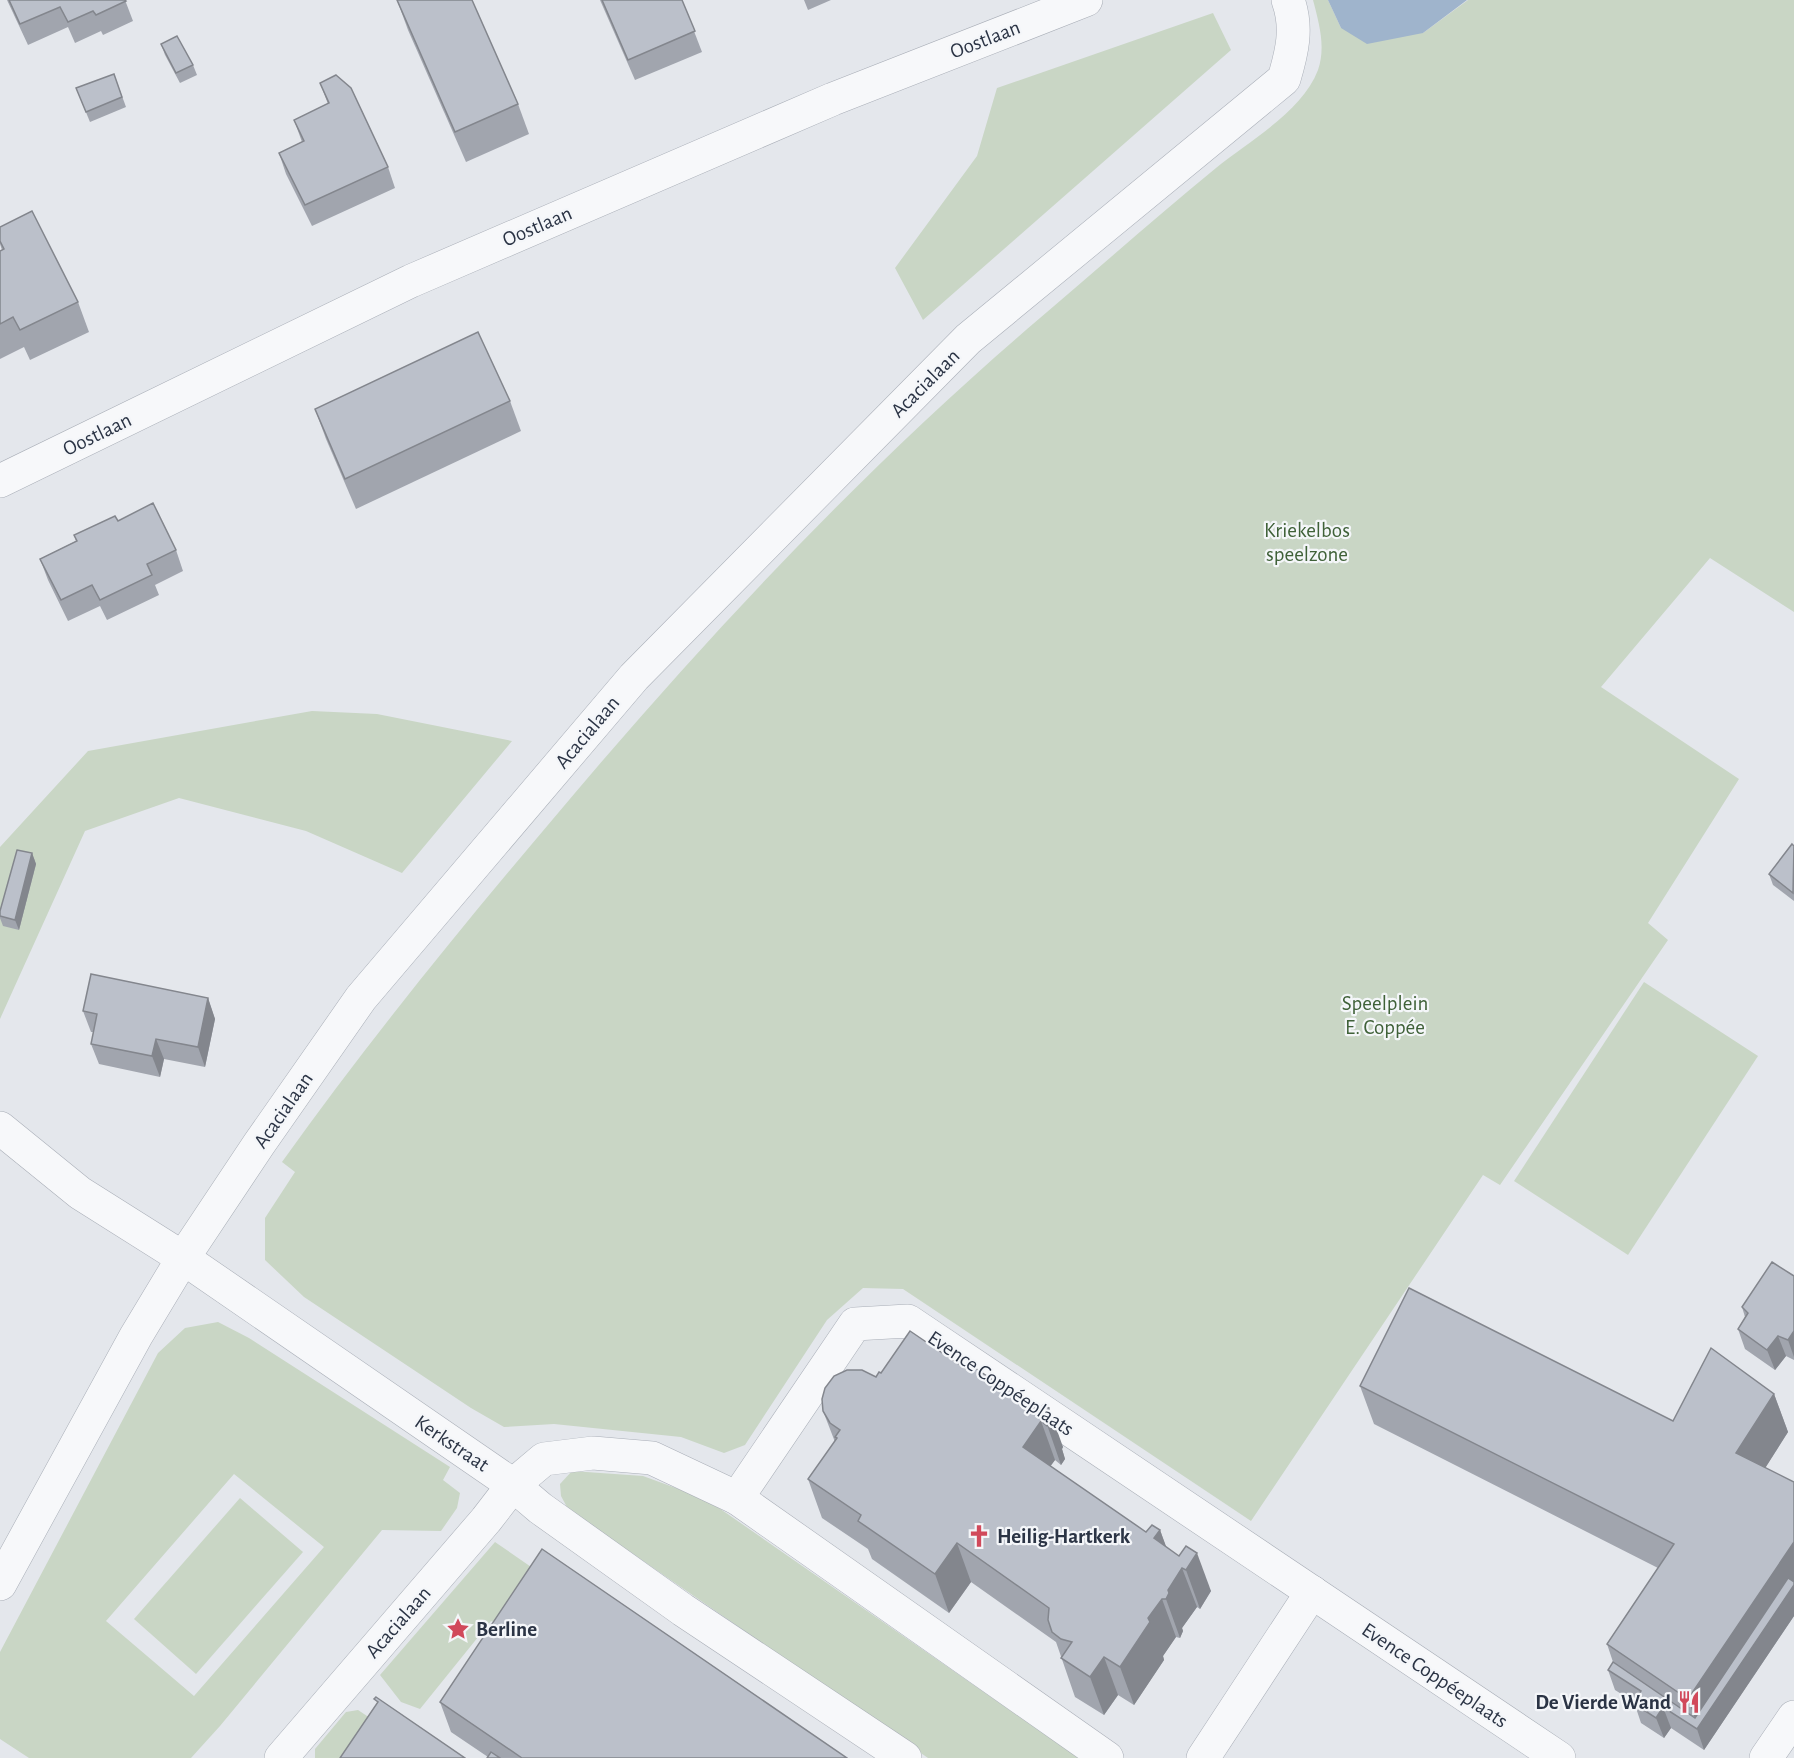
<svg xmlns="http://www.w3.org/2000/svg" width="1794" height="1758" font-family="'Alegreya Sans',sans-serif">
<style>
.green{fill:#c9d6c5;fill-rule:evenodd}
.water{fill:#9fb4cc}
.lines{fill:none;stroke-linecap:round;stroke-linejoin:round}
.minor-casing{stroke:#a9aeb7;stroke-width:34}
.minor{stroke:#f7f8fa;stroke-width:33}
.wall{fill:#a1a5ae}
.shaded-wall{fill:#83868d}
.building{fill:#bbc0ca;stroke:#83868d;stroke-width:1.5}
.labels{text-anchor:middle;stroke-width:4.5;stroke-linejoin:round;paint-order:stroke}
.street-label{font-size:21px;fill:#2b3445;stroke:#f4f6f9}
.park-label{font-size:21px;fill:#3f6138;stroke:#f4f6f9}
.poi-label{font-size:21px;font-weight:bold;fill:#2b3445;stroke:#f4f6f9;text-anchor:start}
</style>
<rect width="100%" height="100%" fill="#e4e7ec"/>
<g class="green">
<path d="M1313 0H1328L1341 28 1423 33 1468 0H1794V612L1710 558 1601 687 1739 779 1648 923 1668 940 1500 1185 1483 1175 1251 1521 903 1289 863 1288 827 1320 745 1445 724 1453 681 1437 554 1424 504 1427 471 1408 304 1297 265 1260V1218L295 1172 282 1162C367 1043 459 930 553 819 703 640 863 469 1040 318 1099 268 1156 217 1216 168 1249 141 1302 112 1318 70 1326 47 1319 23 1313 0Z"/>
<path d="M1213 13 1231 50 923 320 895 268 977 156 997 88Z"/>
<path d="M312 711 377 714 512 741 402 873 306 831 179 798 85 831 0 1019V847L88 751Z"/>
<path d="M1644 982 1758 1056 1628 1255 1514 1181Z"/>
<path d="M218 1322 249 1338 450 1467 443 1480 460 1493 457 1508 441 1531 382 1530 220 1726 191 1758H29L0 1739V1652L158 1353 185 1328ZM234 1474 324 1547 194 1696 106 1621Z"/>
<path d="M572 1471 643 1476 706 1499 1079 1758H928L568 1509 561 1496 560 1484Z"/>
<path d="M240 1498 303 1552 196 1674 134 1619Z"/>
<path d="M495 1542 550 1580 510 1631 491 1621 420 1709 401 1702 380 1675Z"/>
<path d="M358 1710 382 1726 354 1758H315V1749L346 1712Z"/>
</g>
<path class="water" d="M1328 0H1467L1423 33 1367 44 1341 28Z"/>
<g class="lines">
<g class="minor-casing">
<g id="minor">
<path d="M0 481 411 281 833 99 1086 0"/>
<path d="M0 1128 80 1193 183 1258 513 1485 540 1508 683 1610 905 1758"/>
<path d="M737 1498 855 1324 908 1321 1559 1758"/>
<path d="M0 1584 136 1336 183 1258 259 1144 361 998 634 677 968 339 1284 79C1292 52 1298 28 1288 0"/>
<path d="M281 1758 486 1520 513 1485 544 1459 593 1453 652 1458 737 1498 1107 1758"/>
<path d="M1203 1758 1312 1592"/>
<path d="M1766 1758 1794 1717"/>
</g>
</g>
<use href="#minor" class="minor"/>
</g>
<g class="wall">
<path d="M7 0H125L133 21 103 35 101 31 75 43 68 27 28 45Z"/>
<path d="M397 0 518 104 529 134 466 162 408 30Z"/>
<path d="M600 0H682L702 52 635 80Z"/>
<path d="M804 0H831L808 10Z"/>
<path d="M161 44 193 65 197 75 180 83 165 55Z"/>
<path d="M114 74 126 107 90 122 76 88Z"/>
<path d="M320 83 388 167 395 188 312 226 286 174 279 153 302 142 294 120 328 104Z"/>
<path d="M0 227 78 302 89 332 30 360 24 347 0 359V251L2 250 0 244Z"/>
<path d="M510 401 521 431 356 509 326 439 315 409Z"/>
<path d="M118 521 176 550 183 571 155 585 159 595 107 620 100 606 68 621 48 580 40 559 76 541 74 535Z"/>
<path d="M1794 846V901L1773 885 1769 874Z"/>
<path d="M32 853 36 864 19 930 3 926 0 918V911Z"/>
<path d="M208 998 215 1019 205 1067 164 1059 160 1077 99 1064 91 1044 94 1032H91L83 1011Z"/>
<path d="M1794 1276V1360L1786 1356 1775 1370 1745 1349 1738 1329 1745 1317 1742 1307Z"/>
<path d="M966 1369 1039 1411 1063 1447 1062 1449 1065 1459 1061 1465 1055 1460 1050 1466 1146 1532 1160 1530 1166 1547 1211 1591 1200 1609 1197 1607 1182 1628 1183 1631 1180 1638 1176 1637 1163 1656 1164 1660 1134 1705 1118 1695 1104 1715 1075 1697 1056 1642 971 1582 949 1613 872 1559 868 1549 822 1518 808 1479 835 1442 823 1411 881 1373Z"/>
<path d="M1360 1386 1673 1421 1774 1394 1788 1432 1765 1468 1794 1482V1616L1704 1750 1671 1728 1664 1738 1641 1723 1634 1702 1615 1690 1608 1670 1613 1662 1607 1644 1658 1568 1374 1424Z"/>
<path d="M440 1702 847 1758H487L488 1757 451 1732Z"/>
</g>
<g class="shaded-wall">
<path d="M32 853 36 864 19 930 15 920Z"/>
<path d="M208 998 215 1019 205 1067 198 1047Z"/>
<path d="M156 1039 164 1059 160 1077 152 1056Z"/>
<path d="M1794 1331V1357L1788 1340Z"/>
<path d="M1778 1336 1786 1356 1775 1370 1767 1350Z"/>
<path d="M1774 1394 1788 1432 1750 1492 1736 1453Z"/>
<path d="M1049 1408 1063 1447 1062 1449 1065 1459 1061 1465 1044 1416Z"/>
<path d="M1041 1421 1055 1460 1037 1485 1023 1447Z"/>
<path d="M1160 1530 1174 1568 1154 1538Z"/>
<path d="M1794 1542V1616L1704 1750 1697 1729 1698 1727 1688 1699Z"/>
<path d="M957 1543 971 1582 949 1613 935 1574Z"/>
<path d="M1197 1553 1211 1591 1200 1609 1186 1570Z"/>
<path d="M1182 1568 1197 1607 1182 1628 1183 1631 1180 1638 1166 1599 1168 1590Z"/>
<path d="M1162 1599 1176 1637 1163 1656 1164 1660 1134 1705 1120 1667 1148 1618Z"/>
<path d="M1104 1657 1118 1695 1104 1715 1090 1677Z"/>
<path d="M1663 1707 1671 1728 1664 1738 1656 1718Z"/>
</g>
<g class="building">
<path d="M9 0H125L126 1 96 15 93 11 68 22 60 7 20 24Z"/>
<path d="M397 0H472L518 104 455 132Z"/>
<path d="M602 0H682L695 31 628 60Z"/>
<path d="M177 36 193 65 176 73 161 44Z"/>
<path d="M114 74 122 97 86 112 76 88Z"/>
<path d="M336 75 351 88 388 167 305 205 279 153 304 141 294 120 329 103 320 83Z"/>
<path d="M32 211 78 302 20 330 13 317 0 324V251L4 249 0 241V227Z"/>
<path d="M478 332 510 401 345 479 315 409Z"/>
<path d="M153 503 176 550 147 564 152 575 100 600 92 585 61 600 40 559 77 541 74 535 115 516 118 521Z"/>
<path d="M1792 844 1794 846 1793 893 1769 874Z"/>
<path d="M17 850 32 853 15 920 0 916V911Z"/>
<path d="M91 974 208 998 198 1047 156 1039 152 1056 91 1044 97 1014 83 1011Z"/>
<path d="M1772 1262 1794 1276V1331L1788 1340 1778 1336 1767 1350 1738 1329 1748 1313 1742 1307Z"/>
<path d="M1409 1288 1673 1421 1711 1348 1774 1394 1736 1453 1794 1482V1542L1688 1699 1607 1644 1674 1544 1360 1386Z"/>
<path d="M910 1331 966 1369 969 1364 1039 1411 1043 1405 1049 1408 1044 1416 1051 1420 1047 1426 1041 1421 1023 1447 1146 1532 1152 1525 1160 1530 1154 1538 1179 1556 1186 1546 1197 1553 1186 1570 1182 1568 1168 1590 1169 1593 1166 1599H1162L1148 1618 1150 1622 1120 1667 1104 1657 1090 1677 1061 1658 1072 1642 1061 1639 1052 1632 1048 1620 1049 1608 957 1543 935 1574 858 1521 861 1515 808 1479 837 1438 835 1437 840 1430 830 1423 823 1411 822 1399 825 1388 834 1376 847 1370H862L876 1377 879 1372 881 1373Z"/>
<path d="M542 1549 847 1758H522L440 1702Z"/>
<path d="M1788 1578 1794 1582V1585L1697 1729 1663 1707 1656 1718 1633 1703 1641 1691 1608 1670 1613 1662 1695 1718Z"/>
<path d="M376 1697 465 1758H340L378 1702 374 1699Z"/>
<path d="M491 1752 500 1758H487Z"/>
</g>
<defs>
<g id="church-bare" transform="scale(1.8)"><path d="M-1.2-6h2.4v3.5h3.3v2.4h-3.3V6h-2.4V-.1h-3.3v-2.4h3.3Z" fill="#d1495b" stroke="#f4f6f9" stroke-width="2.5" paint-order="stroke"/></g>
<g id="sight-bare" transform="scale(1.8)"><path d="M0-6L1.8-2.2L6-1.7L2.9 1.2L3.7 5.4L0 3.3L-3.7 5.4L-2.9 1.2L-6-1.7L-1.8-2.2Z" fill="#d1495b" stroke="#f4f6f9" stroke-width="2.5" paint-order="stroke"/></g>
<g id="restaurant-bare" transform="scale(1.8)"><path d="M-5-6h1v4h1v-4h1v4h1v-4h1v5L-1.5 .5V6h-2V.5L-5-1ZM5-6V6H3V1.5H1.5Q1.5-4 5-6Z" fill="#d1495b" stroke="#f4f6f9" stroke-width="2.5" paint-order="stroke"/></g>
</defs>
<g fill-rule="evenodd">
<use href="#church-bare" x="979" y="1536"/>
<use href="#sight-bare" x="458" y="1629"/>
<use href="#restaurant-bare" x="1689" y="1702"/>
</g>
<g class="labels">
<g class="street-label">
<text transform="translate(985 39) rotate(-21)" y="7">Oostlaan</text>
<text transform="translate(537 226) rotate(-23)" y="7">Oostlaan</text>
<text transform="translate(925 383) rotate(-45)" y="7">Acacialaan</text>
<text transform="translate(97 434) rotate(-26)" y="7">Oostlaan</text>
<text transform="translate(587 732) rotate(-50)" y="7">Acacialaan</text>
<text transform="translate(283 1110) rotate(-55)" y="7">Acacialaan</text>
<text transform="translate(1001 1383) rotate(34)" y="7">Evence Coppéeplaats</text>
<text transform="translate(452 1443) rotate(34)" y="7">Kerkstraat</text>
<text transform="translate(398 1622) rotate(-49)" y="7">Acacialaan</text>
<text transform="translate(1435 1675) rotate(34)" y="7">Evence Coppéeplaats</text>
</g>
<g class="park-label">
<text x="1307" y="537">Kriekelbos<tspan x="1307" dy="24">speelzone</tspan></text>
<text x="1385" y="1010">Speelplein<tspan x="1385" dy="24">E. Coppée</tspan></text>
</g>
<g class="poi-label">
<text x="997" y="1543">Heilig-Hartkerk</text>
<text x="476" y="1636">Berline</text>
<text x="1671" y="1709" text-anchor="end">De Vierde Wand</text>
</g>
</g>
</svg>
